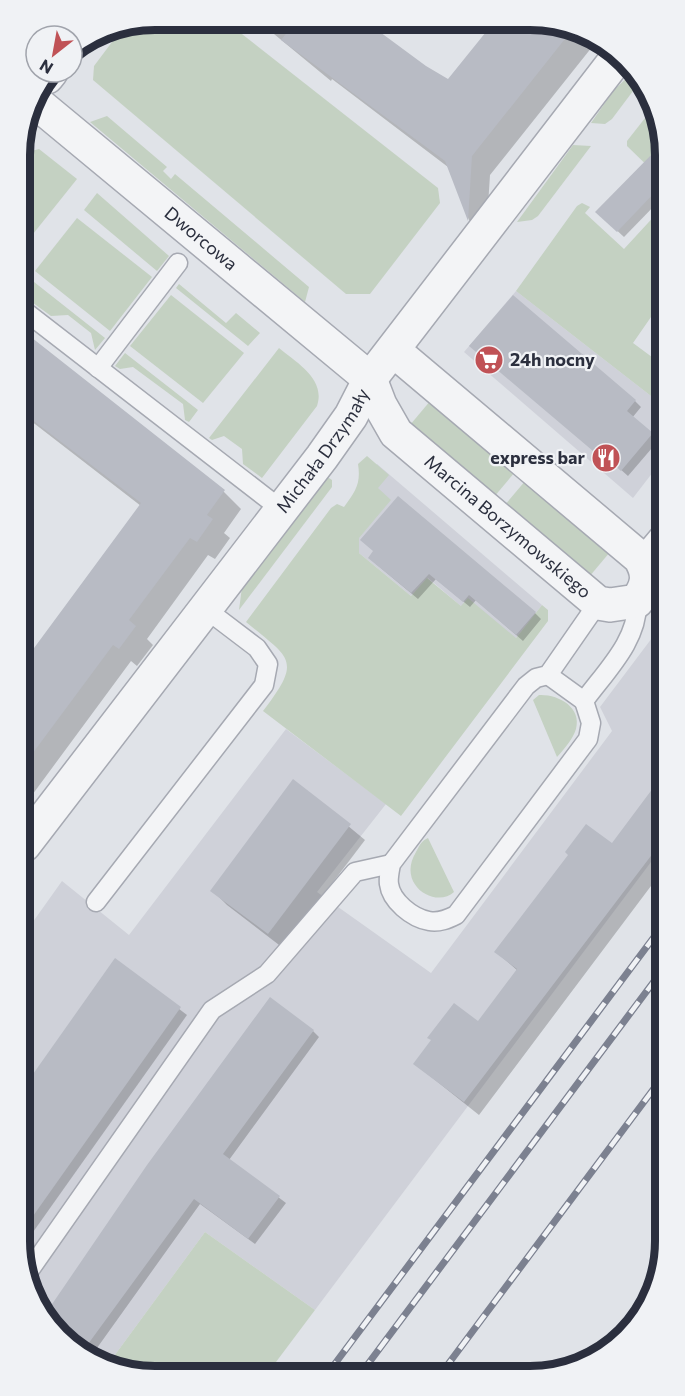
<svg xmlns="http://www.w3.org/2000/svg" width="685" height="1396" font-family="Commissioner,sans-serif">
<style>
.built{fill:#cfd1d9}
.green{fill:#c4d1c2}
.shadow{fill:#0003}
.building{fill:#b8bbc4}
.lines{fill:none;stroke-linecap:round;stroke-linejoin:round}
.lane-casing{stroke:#a6a9b2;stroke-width:21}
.street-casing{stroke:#a6a9b2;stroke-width:36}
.lane{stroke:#f3f4f6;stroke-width:18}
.street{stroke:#f3f4f6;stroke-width:33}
.rail-casing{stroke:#7c8190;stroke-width:7}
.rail{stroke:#f0f2f5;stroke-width:4.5;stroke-dasharray:14;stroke-linecap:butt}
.labels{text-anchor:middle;stroke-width:4.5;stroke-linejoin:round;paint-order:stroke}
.street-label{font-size:18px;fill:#2b2f3e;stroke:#f0f2f5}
.poi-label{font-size:18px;font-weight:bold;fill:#2b2f3e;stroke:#f0f2f5;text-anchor:start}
.rim{fill:none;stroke:#2b2f3e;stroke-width:8}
</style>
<rect width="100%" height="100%" fill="#e0e3e8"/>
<g class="built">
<path d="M516 291 660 403V463L633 498 464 352Z"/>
<path d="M377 464 542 605 509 647 428 578 411 596 359 553 356 491Z"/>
<path d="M661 626 663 846 315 1310 205 1232 109 1363 66 1343 27 1284 25 933 62 881 129 935 286 729 386 804 317 892 431 973 612 731 600 707Z"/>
</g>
<g class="green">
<path d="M155 20H224L438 188 440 203 370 294H346L93 80 94 66 124 26Z"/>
<path d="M632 73 639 83 612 119 605 124 591 123 614 90Z"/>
<path d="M656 109 658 112 659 177 627 146V141L649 113Z"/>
<path d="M107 116 167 167 163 171 171 179 175 174 309 287 305 302 90 122Z"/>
<path d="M573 145 591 146 538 216 532 220 517 222Z"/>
<path d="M39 149 77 179 21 249V161L28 152Z"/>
<path d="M97 193 169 256 157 271 84 210Z"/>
<path d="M582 203 590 207 585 213 624 249 659 211 660 304 633 343 660 363V403L516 291 577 206Z"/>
<path d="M77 218 152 277 110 331 35 271Z"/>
<path d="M29 278 105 338 95 350 91 333 68 315 51 316 21 294V288Z"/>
<path d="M179 284 226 323 236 313 260 333 248 346 176 288Z"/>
<path d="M171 295 244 353 203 403 130 346Z"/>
<path d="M279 348C297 363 326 379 317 406L262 478 243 464 242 449 224 436 212 440 209 438Z"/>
<path d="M125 353 198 410 189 422 185 420 183 404 133 367 120 369 115 366Z"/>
<path d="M431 400 515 472 494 497 410 425Z"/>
<path d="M367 456 389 475 378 488 391 500 359 538V553L411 596 427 578 461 606 468 598 516 638 542 605 548 610V621L401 816 263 711C303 659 290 659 246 622L331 508 337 504 344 507C356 491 361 483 358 464Z"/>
<path d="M326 476 332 480V487L239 610 242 587Z"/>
<path d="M526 480 610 552 589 577 504 506Z"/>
<path d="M539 695C558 694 582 707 576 729 573 739 564 749 557 757L533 700Z"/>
<path d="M428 838 454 892C436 909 396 885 416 852 420 845 421 841 428 838Z"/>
<path d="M205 1232 315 1310 267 1374 137 1375 109 1363Z"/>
</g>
<g class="shadow">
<path d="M257 20 364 21 425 68 448 81 496 22H556L596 42 490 175 486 237 469 220 448 167 332 79 331 81Z"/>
<path d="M659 149V201L624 237 597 212Z"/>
<path d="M22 332 224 492 241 509 224 533 230 538 215 559 208 555 147 639 153 645 137 666 131 661 24 806 23 666 141 506 22 414Z"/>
<path d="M478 352 635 401 641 407 632 418 658 441 628 476 602 453 600 456Z"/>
<path d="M375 551 535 613 541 619 523 641 476 600 470 607 436 579 418 599 376 564Z"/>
<path d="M662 718V743L654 735 661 726 658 723Z"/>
<path d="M662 779 663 870 479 1115 415 1064 478 1023 518 971 496 952 612 845Z"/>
<path d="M294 781 365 840 283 948 227 905 212 890Z"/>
<path d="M115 960 187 1015 26 1242V1087Z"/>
<path d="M313 1031 319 1037 229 1160 286 1203 255 1244 200 1204 92 1355 66 1343 47 1314 92 1251Z"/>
</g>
<g class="building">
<path d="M297 20 365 21 426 66 448 79 494 22H556L572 30 472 156 468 221 445 161 281 40Z"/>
<path d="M659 147V188L617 232 595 212Z"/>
<path d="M513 295 636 400 627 411 653 433 621 471 595 448 593 451 469 346Z"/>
<path d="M22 330 225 490 207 515 213 519 197 542 190 538 129 620 136 626 119 649 113 645 24 765 23 663 141 503 22 412Z"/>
<path d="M398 496 536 612 516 635 469 595 463 602 429 574 411 593 368 558 373 551 360 540Z"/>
<path d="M662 776 663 840 464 1102 413 1064 431 1040 427 1038 454 1003 478 1021 517 969 494 952 568 855 565 852 586 824 612 843Z"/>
<path d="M293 779 351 824 268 934 210 891Z"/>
<path d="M115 958 181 1007 26 1226V1084Z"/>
<path d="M270 997 314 1030 223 1154 280 1196 248 1239 194 1199 83 1351 66 1343 46 1313 147 1165Z"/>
</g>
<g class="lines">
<g class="lane-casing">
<g id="lane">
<path d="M22 309 282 510"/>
<path d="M98 368 178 263"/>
<path d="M640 558 661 533"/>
<path d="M598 603 548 675 536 678 526 686 391 864C390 870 388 878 389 884 391 901 412 918 429 921 439 923 448 919 456 915L588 739 591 723 584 701C605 672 639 640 637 601"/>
<path d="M548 675 584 701"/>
<path d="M96 902 264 685 268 664 257 648 207 610"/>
<path d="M27 1274 212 1010 267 974 355 872 391 864"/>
</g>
</g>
<g class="street-casing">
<g id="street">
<path d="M47 77 51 72"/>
<path id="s1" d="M32 99 370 379"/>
<path id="s2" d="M370 379 380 405 396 433 598 603 610 605 637 601C648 585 650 575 640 558L393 350"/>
<path id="s3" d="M24 845 322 457 351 416 370 379 620 54"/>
</g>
</g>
<use href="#lane" class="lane"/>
<use href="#street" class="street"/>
<g class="rail-casing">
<g id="rail">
<path d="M443 1371 664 1075"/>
<path d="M362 1372 664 968"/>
<path d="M328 1373 663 925"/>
</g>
</g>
<use href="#rail" class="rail"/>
</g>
<defs>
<g id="supermarket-disc" transform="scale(1.5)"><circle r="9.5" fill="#c05256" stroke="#f0f2f5"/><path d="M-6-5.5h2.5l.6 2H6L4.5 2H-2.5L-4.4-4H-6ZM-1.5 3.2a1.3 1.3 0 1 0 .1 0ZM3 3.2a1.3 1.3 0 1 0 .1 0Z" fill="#fff"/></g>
<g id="restaurant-disc" transform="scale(1.5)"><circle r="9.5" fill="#c05256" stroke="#f0f2f5"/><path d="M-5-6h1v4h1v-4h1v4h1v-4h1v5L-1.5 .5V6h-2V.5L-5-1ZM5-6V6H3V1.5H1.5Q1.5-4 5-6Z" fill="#fff"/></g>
</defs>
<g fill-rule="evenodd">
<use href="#supermarket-disc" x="489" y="360"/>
<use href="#restaurant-disc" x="606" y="458"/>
</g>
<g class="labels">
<g class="street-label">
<text dy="6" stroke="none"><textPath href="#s1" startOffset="219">Dworcowa</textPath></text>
<text dy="6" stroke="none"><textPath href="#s3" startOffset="495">Michała Drzymały</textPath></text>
<text dy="6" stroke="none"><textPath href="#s2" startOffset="206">Marcina Borzymowskiego</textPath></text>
</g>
<g class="poi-label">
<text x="510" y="366">24h nocny</text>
<text x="585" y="464" text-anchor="end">express bar</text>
</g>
</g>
<path d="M0 0H685V1396H0ZM155 30H530A125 125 0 0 1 655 155V1241A125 125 0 0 1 530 1366H155A125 125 0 0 1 30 1241V155A125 125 0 0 1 155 30Z" fill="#f0f2f5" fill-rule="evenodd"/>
<path class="rim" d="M155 30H530A125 125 0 0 1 655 155V1241A125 125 0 0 1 530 1366H155A125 125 0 0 1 30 1241V155A125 125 0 0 1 155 30Z"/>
<g transform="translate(54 54) rotate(211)"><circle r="28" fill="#f0f2f5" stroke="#a1a4ac" stroke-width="1.5"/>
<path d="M0-4.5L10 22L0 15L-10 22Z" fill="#c05256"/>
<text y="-9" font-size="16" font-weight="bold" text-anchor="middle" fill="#2b2f3e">N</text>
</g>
</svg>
